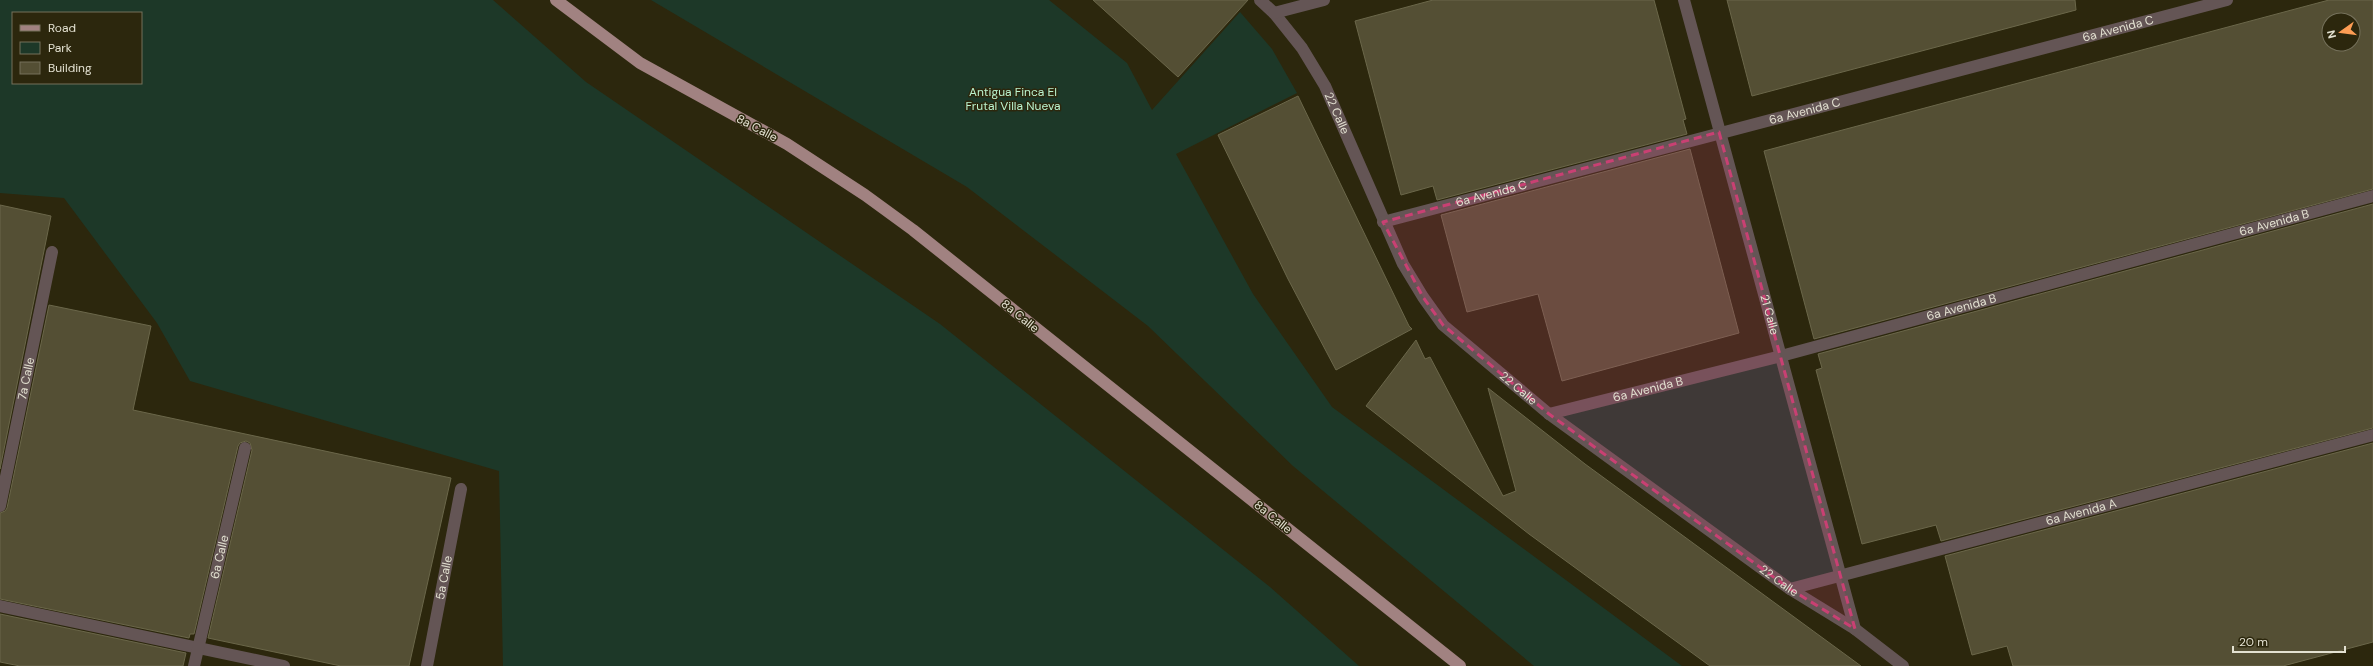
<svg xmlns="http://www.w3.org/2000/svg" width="2373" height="666" font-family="'DM Sans',sans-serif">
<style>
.green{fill:#1d3828;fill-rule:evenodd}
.building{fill:#544f34;stroke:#6b674a;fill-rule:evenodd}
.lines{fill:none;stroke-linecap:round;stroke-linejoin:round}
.minor{stroke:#645555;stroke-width:12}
.major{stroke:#a18281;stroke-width:12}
.marked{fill:#c94073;fill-opacity:0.2;stroke:#c94073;stroke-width:3;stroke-dasharray:8 5;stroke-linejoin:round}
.labels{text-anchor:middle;stroke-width:3;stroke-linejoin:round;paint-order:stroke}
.street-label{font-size:12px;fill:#e3e1d1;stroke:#2c270d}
.park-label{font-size:12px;fill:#baf3cf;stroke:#2c270d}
</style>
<rect width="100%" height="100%" fill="#2c270d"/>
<g class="green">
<path d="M0 0H493L586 82 940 324 1270 587 1359 666H503L499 471 190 381 157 323 64 198 0 193ZM13 13H141V83H13Z"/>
<path d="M651 0H1049L1127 63 1152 110 1240 12 1272 49 1297 93 1176 154 1253 294 1332 407 1682 666H1534L1293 466 1148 326 967 187Z"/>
<path d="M1781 356 1841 575 1790 589 1549 414Z"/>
</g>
<g class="building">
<path d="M1093 0H1248L1178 77Z"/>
<path d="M1433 0H1654L1686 119 1683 120 1687 134 1437 200 1433 186 1401 195 1355 21Z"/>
<path d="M1727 0H2075L2076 10 1752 96Z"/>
<path d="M2329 0H2373V189L1814 339 1764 151ZM2329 20H2353V44H2329Z"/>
<path d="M1298 96 1409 326 1412 329 1336 370 1288 279 1218 135Z"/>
<path d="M1690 149 1739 333 1562 381 1538 294 1467 312 1441 215Z"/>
<path d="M2373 204V428L1941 541 1936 525 1862 544 1816 370 1822 368 1818 354Z"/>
<path d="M0 205 51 216 0 469Z"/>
<path d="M49 305 151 326 133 410 451 478 409 666H341L208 638 252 450 250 443 246 441 240 443 238 446 194 634H190L189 638 0 599V513L5 511 7 508Z"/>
<path d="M1416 340 1425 359 1430 357 1503 496 1516 491 1488 388 1585 464 1861 666H1710L1603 588 1529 534 1366 406Z"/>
<path d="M2373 443V642L2283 666H2013L2007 646 1972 655 1945 556Z"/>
<path d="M0 614 186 653 183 666H20L0 662Z"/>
</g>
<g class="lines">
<g class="minor">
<path id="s1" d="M1260 0 1274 13 1302 48 1325 86 1403 264 1423 297 1443 325 1549 414 1790 589 1855 629 1903 666"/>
<path id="s2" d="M1684 0 1855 629"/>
<path d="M1274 13 1324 0"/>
<path id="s3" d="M1383 222 2227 0"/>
<path id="s4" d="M1549 414 1781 356 2373 196"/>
<path id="s5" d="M0 506 52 252"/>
<path id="s6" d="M1790 589 2373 435"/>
<path d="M0 606 284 666"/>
<path id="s7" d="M194 666 245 448"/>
<path id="s8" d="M427 666 461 489"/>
</g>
<path class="major" d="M556 0 640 63 787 144 865 195 913 230 1460 666"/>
</g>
<path class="marked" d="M1719 132 1855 629 1790 589 1549 414 1443 325 1423 297 1383 222Z"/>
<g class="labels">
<g class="street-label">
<text dy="4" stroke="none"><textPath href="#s3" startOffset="760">6a Avenida C</textPath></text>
<text dy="4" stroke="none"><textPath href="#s3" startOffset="436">6a Avenida C</textPath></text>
<text dy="4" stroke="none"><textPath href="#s1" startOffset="138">22 Calle</textPath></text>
<text transform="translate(757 128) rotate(28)" y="4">8a Calle</text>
<text dy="4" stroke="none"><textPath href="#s3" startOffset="112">6a Avenida C</textPath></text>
<text dy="4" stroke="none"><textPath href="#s4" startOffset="750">6a Avenida B</textPath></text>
<text dy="4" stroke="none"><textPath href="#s4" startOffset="426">6a Avenida B</textPath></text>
<text dy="4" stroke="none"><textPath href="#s2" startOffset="326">21 Calle</textPath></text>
<text transform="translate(1020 316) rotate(39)" y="4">8a Calle</text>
<text dy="4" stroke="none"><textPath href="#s5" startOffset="130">7a Calle</textPath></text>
<text dy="4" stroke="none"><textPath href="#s1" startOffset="474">22 Calle</textPath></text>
<text dy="4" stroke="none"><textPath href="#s4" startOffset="102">6a Avenida B</textPath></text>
<text dy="4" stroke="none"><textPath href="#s6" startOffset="301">6a Avenida A</textPath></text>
<text transform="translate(1273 517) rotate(39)" y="4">8a Calle</text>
<text dy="4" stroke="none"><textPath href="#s7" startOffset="112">6a Calle</textPath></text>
<text dy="4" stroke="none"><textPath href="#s8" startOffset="90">5a Calle</textPath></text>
<text dy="4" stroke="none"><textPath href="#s1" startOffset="798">22 Calle</textPath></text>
</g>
<g class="park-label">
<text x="1013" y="96">Antigua Finca El<tspan x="1013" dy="14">Frutal Villa Nueva</tspan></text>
</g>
</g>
<rect x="12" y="12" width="130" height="72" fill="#2c270d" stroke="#75715b"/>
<rect x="20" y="25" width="20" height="6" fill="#a18281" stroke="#75715b"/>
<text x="48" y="32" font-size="12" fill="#e3e1d1">Road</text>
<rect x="20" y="42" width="20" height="12" fill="#1d3828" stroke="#75715b"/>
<text x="48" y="52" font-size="12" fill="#e3e1d1">Park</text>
<rect x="20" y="62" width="20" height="12" fill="#544f34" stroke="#75715b"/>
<text x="48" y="72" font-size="12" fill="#e3e1d1">Building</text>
<g transform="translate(2341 32) rotate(256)"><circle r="19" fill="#2c270d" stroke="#75715b"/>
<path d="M0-3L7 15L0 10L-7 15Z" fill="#fd9d54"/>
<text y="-6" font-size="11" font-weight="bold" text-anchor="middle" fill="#e3e1d1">N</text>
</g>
<path d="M2233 646v6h112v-6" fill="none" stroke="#e3e1d1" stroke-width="2"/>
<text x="2239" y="646" font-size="12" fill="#e3e1d1" stroke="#2c270d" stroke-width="3" paint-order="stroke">20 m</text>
</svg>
